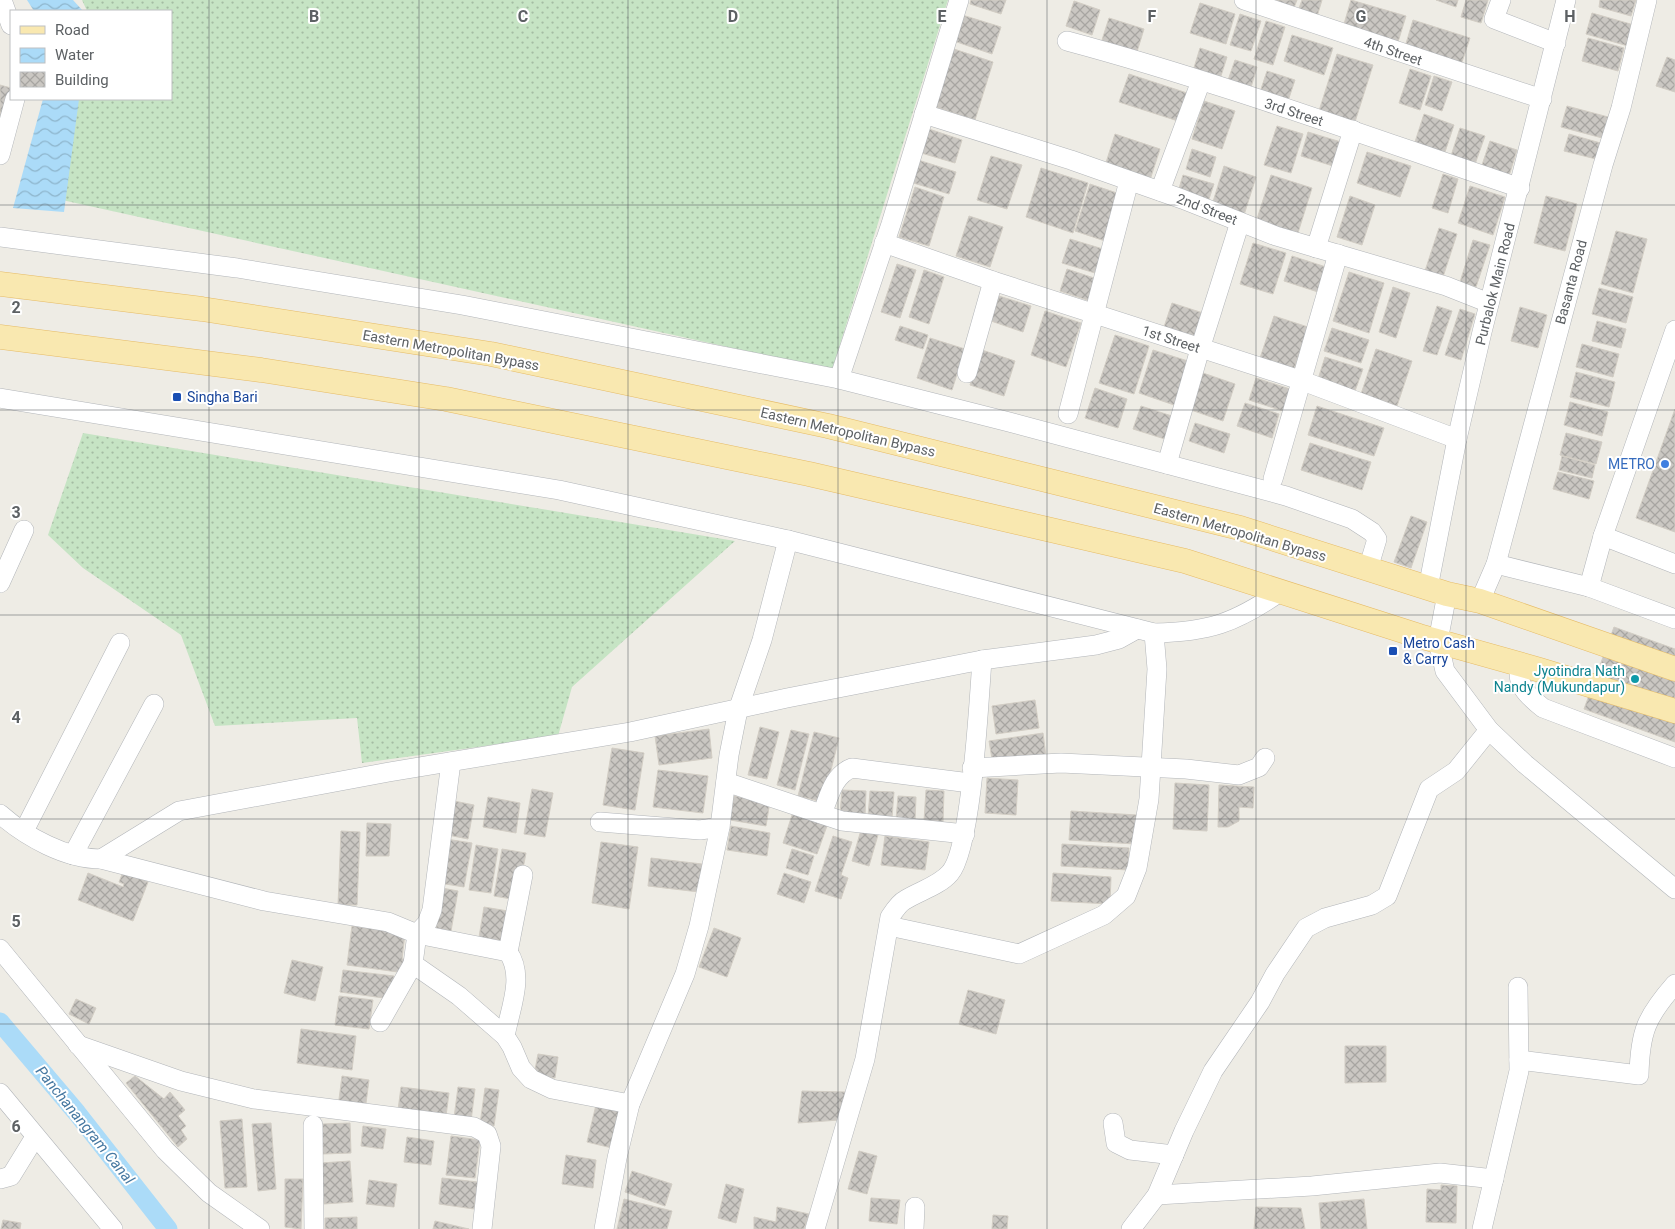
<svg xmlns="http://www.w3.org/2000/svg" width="1675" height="1229" font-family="Roboto,sans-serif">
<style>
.grass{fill:url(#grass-dots)}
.water{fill:url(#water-waves)}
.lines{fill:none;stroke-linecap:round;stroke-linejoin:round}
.canal{stroke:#abdbf8;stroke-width:19}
.building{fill:url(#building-cross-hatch);stroke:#d2cdc4}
.minor-casing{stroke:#b2b5b9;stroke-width:20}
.major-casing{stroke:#e6bb66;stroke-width:25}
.minor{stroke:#fff;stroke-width:19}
.major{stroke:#f9e8b0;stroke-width:24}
.grid{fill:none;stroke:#5d6164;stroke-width:1;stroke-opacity:0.55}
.transit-dot{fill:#1a4fb4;stroke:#fff;stroke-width:2}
.shop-dot{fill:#3f7fe0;stroke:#fff;stroke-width:2}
.culture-dot{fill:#0f9aa8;stroke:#fff;stroke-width:2}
.labels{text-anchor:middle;stroke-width:4;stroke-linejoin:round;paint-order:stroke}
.street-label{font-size:14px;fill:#5d6164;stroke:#fff}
.transit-label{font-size:14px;fill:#164399;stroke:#fff;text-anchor:start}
.shop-label{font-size:14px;fill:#366cbe;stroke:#fff;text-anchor:end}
.culture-label{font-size:14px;fill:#0d838f;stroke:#fff;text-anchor:end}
.water-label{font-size:15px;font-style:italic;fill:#4678a1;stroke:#fff}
.grid-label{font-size:16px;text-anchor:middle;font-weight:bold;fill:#5d6164;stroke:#fff;stroke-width:4;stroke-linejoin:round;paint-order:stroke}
</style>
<defs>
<pattern id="grass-dots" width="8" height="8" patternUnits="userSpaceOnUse" patternTransform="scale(1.25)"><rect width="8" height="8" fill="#c6e4c4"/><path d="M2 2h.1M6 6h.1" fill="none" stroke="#a4bca3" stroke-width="1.8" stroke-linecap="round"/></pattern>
<pattern id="water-waves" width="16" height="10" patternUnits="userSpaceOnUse" patternTransform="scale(1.25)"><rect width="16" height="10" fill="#abdbf8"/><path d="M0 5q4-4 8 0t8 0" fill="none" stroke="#8eb5cc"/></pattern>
<pattern id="building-cross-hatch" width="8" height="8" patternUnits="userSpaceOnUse" patternTransform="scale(1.25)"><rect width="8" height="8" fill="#cac7c2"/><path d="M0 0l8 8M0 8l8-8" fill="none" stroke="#a7a5a1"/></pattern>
</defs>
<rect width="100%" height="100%" fill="#eeece5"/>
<g class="grass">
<path d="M82 0H948L832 370 62 200 75 99H171V11H87Z"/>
<path d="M83 433 735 541 572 687 558 736 362 763 357 718 215 726 181 635 83 568 48 535Z"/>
</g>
<g class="water">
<path d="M27 0H73L83 11H34Z"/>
<path d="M43 99H79L64 212 13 208Z"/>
</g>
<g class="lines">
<path class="canal" d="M0 1022 77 1113 168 1229"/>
</g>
<g class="building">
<path d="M971 0H1006L1001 14 970 4Z"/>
<path d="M1277 0H1297L1293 10 1276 4Z"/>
<path d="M1302 0H1322L1316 20 1297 14Z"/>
<path d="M1351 0 1406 16 1398 42 1344 24Z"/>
<path d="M1436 0H1458L1456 7Z"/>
<path d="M1466 0H1488L1481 23 1461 17Z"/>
<path d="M1600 0H1636L1631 16 1599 7Z"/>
<path d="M1074 1 1100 10 1092 35 1066 26Z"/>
<path d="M1200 3 1235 14 1226 44 1190 33Z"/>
<path d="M1592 13 1634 25 1628 46 1586 34Z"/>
<path d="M959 14 1001 27 992 54 951 40Z"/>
<path d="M1240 14 1261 21 1251 51 1230 45Z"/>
<path d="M1109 18 1144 29 1136 55 1101 43Z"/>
<path d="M1413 20 1470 38 1461 65 1405 47Z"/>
<path d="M1266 21 1285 27 1273 65 1254 59Z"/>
<path d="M1292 35 1333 48 1324 75 1284 61Z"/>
<path d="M1588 38 1624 48 1618 71 1582 61Z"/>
<path d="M951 48 993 62 975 120 933 106Z"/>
<path d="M1200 48 1227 57 1220 79 1193 71Z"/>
<path d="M1337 54 1373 65 1354 125 1318 114Z"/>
<path d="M1667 57 1675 60V92L1656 86Z"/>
<path d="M1235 60 1257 67 1249 94 1226 86Z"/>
<path d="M1410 69 1431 76 1420 110 1399 103Z"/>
<path d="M1267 71 1295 80 1288 101 1260 92Z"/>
<path d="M1129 74 1187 93 1178 121 1119 102Z"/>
<path d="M1434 76 1452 82 1442 111 1425 105Z"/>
<path d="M0 85 11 88 0 133Z"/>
<path d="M1204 101 1235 111 1222 149 1192 139Z"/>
<path d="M1567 106 1612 118 1606 139 1561 127Z"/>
<path d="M1424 114 1454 125 1444 155 1414 145Z"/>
<path d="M1277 126 1303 134 1291 173 1264 165Z"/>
<path d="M926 128 962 140 955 163 918 152Z"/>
<path d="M1460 128 1485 136 1474 167 1450 159Z"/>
<path d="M1308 132 1341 142 1333 166 1301 156Z"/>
<path d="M1115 134 1160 149 1149 183 1104 169Z"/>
<path d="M1569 134 1604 144 1600 160 1564 151Z"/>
<path d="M1490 141 1517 150 1509 176 1481 168Z"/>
<path d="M1192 149 1216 157 1210 177 1186 169Z"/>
<path d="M1367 152 1411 166 1400 197 1357 183Z"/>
<path d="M991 156 1022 165 1007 209 977 200Z"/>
<path d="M915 159 956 172 949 194 907 181Z"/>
<path d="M1224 166 1256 177 1244 215 1212 205Z"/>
<path d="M1041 168 1088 183 1073 233 1026 217Z"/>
<path d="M1443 174 1458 179 1448 213 1432 208Z"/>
<path d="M1183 175 1214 184 1208 202 1178 192Z"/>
<path d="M1271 175 1312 188 1297 236 1256 222Z"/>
<path d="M1090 184 1123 195 1108 242 1075 231Z"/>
<path d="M1470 186 1505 197 1493 235 1458 223Z"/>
<path d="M915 187 944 197 929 246 899 237Z"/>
<path d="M1350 196 1375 205 1362 245 1337 237Z"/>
<path d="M1546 196 1577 204 1565 251 1534 243Z"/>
<path d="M969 216 1003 227 990 267 956 256Z"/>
<path d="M1439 228 1457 234 1442 280 1424 274Z"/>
<path d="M1616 231 1647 239 1633 293 1601 284Z"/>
<path d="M1070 239 1103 249 1095 273 1062 263Z"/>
<path d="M1473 240 1490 245 1476 287 1460 282Z"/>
<path d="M1253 243 1286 253 1273 294 1240 284Z"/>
<path d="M1292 256 1326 267 1318 292 1284 281Z"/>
<path d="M897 264 916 270 900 318 881 312Z"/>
<path d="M1067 269 1097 279 1090 301 1060 291Z"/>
<path d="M924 270 944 277 929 324 909 317Z"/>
<path d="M1349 272 1384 283 1369 333 1333 321Z"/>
<path d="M1393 287 1410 293 1396 338 1379 332Z"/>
<path d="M1599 288 1633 297 1626 323 1592 314Z"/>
<path d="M999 296 1031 306 1023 332 991 321Z"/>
<path d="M1172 303 1203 313 1195 337 1164 327Z"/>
<path d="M1437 306 1452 311 1437 355 1423 351Z"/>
<path d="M1520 307 1547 315 1538 348 1511 341Z"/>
<path d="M1460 309 1475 314 1461 360 1445 355Z"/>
<path d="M1045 311 1081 323 1066 367 1031 355Z"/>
<path d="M1274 316 1308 327 1293 372 1259 361Z"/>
<path d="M1597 321 1626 329 1621 348 1592 341Z"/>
<path d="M900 326 928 335 923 349 895 340Z"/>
<path d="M1332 328 1369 340 1361 363 1324 351Z"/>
<path d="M1115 335 1149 346 1134 394 1099 383Z"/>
<path d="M930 338 965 349 952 390 917 378Z"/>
<path d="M1582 344 1619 354 1613 377 1576 367Z"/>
<path d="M1376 349 1412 361 1397 406 1361 394Z"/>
<path d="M982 350 1015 361 1004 396 970 385Z"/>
<path d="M1153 350 1191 362 1177 406 1139 393Z"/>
<path d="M1325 357 1363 369 1355 391 1318 379Z"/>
<path d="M1576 372 1615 382 1609 407 1570 397Z"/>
<path d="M1203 373 1235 384 1223 421 1191 410Z"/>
<path d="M1256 378 1290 389 1283 411 1249 400Z"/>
<path d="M1095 388 1127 399 1118 428 1085 418Z"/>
<path d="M1570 402 1608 412 1602 436 1564 425Z"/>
<path d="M1245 403 1279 414 1272 438 1237 426Z"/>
<path d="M1141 406 1175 417 1168 440 1133 429Z"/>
<path d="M1317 406 1384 428 1374 456 1308 435Z"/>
<path d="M1675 409V532L1636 518Z"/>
<path d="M1195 423 1230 434 1224 453 1189 441Z"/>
<path d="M1566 433 1602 442 1596 464 1560 455Z"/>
<path d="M1310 443 1371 462 1362 490 1301 470Z"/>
<path d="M1562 456 1595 465 1592 478 1559 470Z"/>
<path d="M1558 472 1594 481 1589 499 1553 489Z"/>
<path d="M1411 516 1427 522 1411 568 1394 562Z"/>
<path d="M1614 627 1675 649V742L1584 709Z"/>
<path d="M1035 700 1039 728 996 734 992 706Z"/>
<path d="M760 727 779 732 767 779 748 775Z"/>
<path d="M709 729 712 758 659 765 655 736Z"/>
<path d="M791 730 809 734 795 790 777 785Z"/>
<path d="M814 732 839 738 823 802 798 796Z"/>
<path d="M1043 733 1046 757 993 765 989 741Z"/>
<path d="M612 748 644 753 635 810 603 805Z"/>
<path d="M658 770 708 776 703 813 653 807Z"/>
<path d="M987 778 1018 780 1016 815 985 813Z"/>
<path d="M1175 783 1209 785 1207 831 1173 829Z"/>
<path d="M1219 785 1254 787 1253 808 1239 807V821L1228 827H1218Z"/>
<path d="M532 789 553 793 545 837 524 834Z"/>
<path d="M842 790 866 791 865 816 840 814Z"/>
<path d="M926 790 944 791 943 822 924 821Z"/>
<path d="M870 791 894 792 892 818 868 817Z"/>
<path d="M734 796 770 801 766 826 730 820Z"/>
<path d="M898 796 916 797 915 821 896 820Z"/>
<path d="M488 797 520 803 516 833 483 827Z"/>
<path d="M454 801 474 805 468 839 448 835Z"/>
<path d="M1071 811 1137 815 1135 844 1069 840Z"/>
<path d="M793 812 828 823 817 854 783 843Z"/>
<path d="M367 823 391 824 389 856H366Z"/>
<path d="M731 826 770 833 767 856 727 850Z"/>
<path d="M861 830 878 835 869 866 852 861Z"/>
<path d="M341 831 360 832 357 905H338Z"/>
<path d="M833 836 852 842 841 875 848 878 841 899 815 891Z"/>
<path d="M885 836 929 842 925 870 881 865Z"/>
<path d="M446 839 472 843 464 887 439 883Z"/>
<path d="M601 842 638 847 629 909 592 903Z"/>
<path d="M1062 844 1129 848 1128 870 1061 866Z"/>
<path d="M476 845 498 849 491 893 469 890Z"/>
<path d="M502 849 526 853 517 900 494 896Z"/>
<path d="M792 849 814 856 808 875 786 868Z"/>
<path d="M651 858 702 864 699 892 648 886Z"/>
<path d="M123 872 148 882 133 921 78 900 88 873 123 887 124 884 119 882Z"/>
<path d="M784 873 811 882 804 903 777 894Z"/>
<path d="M1053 873 1111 877 1110 904 1051 901Z"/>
<path d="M442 888 458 891 451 931 436 928Z"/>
<path d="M484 907 514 912 509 942 479 937Z"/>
<path d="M352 926 405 933 402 959H406L405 973 347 965Z"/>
<path d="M714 928 741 938 727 977 699 967Z"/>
<path d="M292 960 323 967 315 1001 284 993Z"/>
<path d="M343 970 394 976 391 999 340 992Z"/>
<path d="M968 990 1005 1000 996 1034 959 1024Z"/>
<path d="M339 996 373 1000 369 1029 335 1025Z"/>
<path d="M76 999 96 1008 89 1024 69 1014Z"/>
<path d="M301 1029 356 1036 352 1070 297 1063Z"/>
<path d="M1345 1046H1386V1082L1345 1083Z"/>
<path d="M538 1054 558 1057 555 1078 534 1075Z"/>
<path d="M135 1076 164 1099 170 1092 185 1110 178 1116 186 1126 181 1130 187 1139 178 1147 126 1083Z"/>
<path d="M342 1076 369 1080 365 1111 338 1107Z"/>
<path d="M401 1087 449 1093 446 1116 398 1110Z"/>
<path d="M458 1087 475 1089 471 1121 454 1118Z"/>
<path d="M485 1088 499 1090 494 1126 480 1124Z"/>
<path d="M802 1091 846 1092 839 1120 798 1123Z"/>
<path d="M596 1105 621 1111 612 1148 587 1142Z"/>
<path d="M242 1119 247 1187 225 1188 220 1121Z"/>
<path d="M271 1123 276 1189 258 1191 252 1124Z"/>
<path d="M350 1123 351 1153 323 1154 322 1124Z"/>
<path d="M363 1126 386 1129 383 1149 361 1146Z"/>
<path d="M451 1136 480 1140 475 1178 446 1175Z"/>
<path d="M407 1137 434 1141 431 1165 404 1162Z"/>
<path d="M859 1151 877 1156 867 1194 848 1189Z"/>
<path d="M566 1155 596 1160 593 1188 562 1184Z"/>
<path d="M350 1161 353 1202 324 1204 321 1163Z"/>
<path d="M632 1171 672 1184 665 1206 625 1192Z"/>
<path d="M442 1178 478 1182 474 1209 439 1204Z"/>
<path d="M285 1179H303L301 1229 285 1227Z"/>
<path d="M369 1180 397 1184 394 1207 366 1204Z"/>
<path d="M726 1184 744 1189 736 1223 718 1218Z"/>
<path d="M1441 1185 1457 1186 1456 1223 1426 1222 1427 1189 1441 1190Z"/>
<path d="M871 1198 900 1200 897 1224 869 1221Z"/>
<path d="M624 1199 672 1211 667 1229H617Z"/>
<path d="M1364 1199 1367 1229H1321L1319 1203Z"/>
<path d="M777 1207 809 1214 804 1229H754V1217L776 1222Z"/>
<path d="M1256 1207 1301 1208 1305 1229H1254Z"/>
<path d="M993 1215 1008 1216 1007 1229H992Z"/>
<path d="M357 1217V1229H325V1218Z"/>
<path d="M3 1220 21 1223 20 1229H1Z"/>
<path d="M435 1221 469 1229H433Z"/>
</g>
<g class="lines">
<g class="minor-casing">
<g id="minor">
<path d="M2 0 11 25"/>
<path d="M1244 0 1542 99"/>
<path d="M1501 0 1494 19 1556 43"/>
<path d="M1067 41C1220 82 1369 137 1520 188"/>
<path d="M924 114 1071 160 1182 199 1276 236 1446 286 1489 303"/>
<path d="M0 155 15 99"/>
<path d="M1160 191 1201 81"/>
<path d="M0 237 237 268 462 305 839 379 1009 422 1286 496 1352 519 1372 532 1377 539 1368 569"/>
<path d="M884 243 993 281 1300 380 1457 439"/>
<path d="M1316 248 1353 130"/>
<path d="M967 373 993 281"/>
<path d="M839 379 891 224 959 0"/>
<path d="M0 398 559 490 788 540 1154 633C1209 632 1235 623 1280 592"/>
<path d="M1068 414 1129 181"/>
<path d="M1167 464 1200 349 1240 222"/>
<path d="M1273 479 1338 254"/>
<path d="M1603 536 1675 564"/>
<path d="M1496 564 1589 587 1675 619"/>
<path d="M0 583 24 530"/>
<path d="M1589 587 1603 536 1675 330"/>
<path d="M1428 588 1457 439 1482 332 1566 0"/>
<path d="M1447 594 1438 641 1445 671 1489 730 1525 764 1675 889"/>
<path d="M1480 601 1496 564 1603 165 1621 108 1647 0"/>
<path d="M1521 664C1514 684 1528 696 1543 708L1675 758"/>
<path d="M972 768 1061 763 1186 769 1239 775 1259 767 1265 758"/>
<path d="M726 782 842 821 965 834"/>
<path d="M0 814C26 837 66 859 101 859L264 901 388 922 417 934 413 964 459 996 505 1036 512 1047 521 1068 531 1079 552 1089 630 1104"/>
<path d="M822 814C829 797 833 775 852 768L970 783"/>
<path d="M600 822 700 830 720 827"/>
<path d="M24 831 120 643"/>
<path d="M73 855 154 704"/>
<path d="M101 859 179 811 389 772 630 732 787 698 982 660 1096 645 1119 639 1137 629"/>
<path d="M889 926 1019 954 1104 915 1126 896 1137 868 1149 799 1157 669 1154 633"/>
<path d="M417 934 508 952C525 976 510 1009 505 1036"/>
<path d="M417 934 427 923 432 910 451 762"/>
<path d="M0 949 165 1150 209 1193 260 1229"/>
<path d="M508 952 523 875"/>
<path d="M380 1022 413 964"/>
<path d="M78 1045 181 1081 254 1099 474 1127 487 1134 491 1146 482 1229"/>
<path d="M1519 1060 1639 1075C1640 1032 1646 1017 1675 984"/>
<path d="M0 1093 113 1229"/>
<path d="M1113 1123 1116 1143 1130 1150 1174 1155"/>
<path d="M313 1125 314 1229"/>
<path d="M0 1179 11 1176 35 1137"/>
<path d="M1157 1195 1312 1186 1440 1173 1494 1179"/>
<path d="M604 1229 617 1158 630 1104 685 974 699 926 720 827 729 755 738 710 762 640 788 540"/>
<path d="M815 1229 865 1059 890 917C894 911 899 903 905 900 919 891 939 886 950 873 972 848 979 699 982 660"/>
<path d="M914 1229 915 1207"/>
<path d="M1131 1229 1157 1195 1184 1131 1213 1071 1260 1002 1275 974 1306 928 1325 918 1372 905 1387 896 1429 789 1456 771 1489 730"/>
<path d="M1482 1229 1519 1071 1518 987"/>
</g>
</g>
<g class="major-casing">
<g id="major">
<path d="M0 284 202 309 491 354 828 426 1240 528 1447 594 1480 601 1675 669"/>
<path d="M0 337 261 370 446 399 809 474 1185 561 1419 636 1540 670 1675 711"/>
</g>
</g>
<use href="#minor" class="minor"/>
<use href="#major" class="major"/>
</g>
<path class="grid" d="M209 0V1229M419 0V1229M628 0V1229M838 0V1229M1047 0V1229M1256 0V1229M1466 0V1229M0 205H1675M0 410H1675M0 615H1675M0 819H1675M0 1024H1675"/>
<g class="transit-dot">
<rect x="172" y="392" width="10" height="10" rx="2.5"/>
<rect x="1388" y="646" width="10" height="10" rx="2.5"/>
</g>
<circle class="shop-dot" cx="1665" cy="464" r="5"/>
<circle class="culture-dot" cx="1635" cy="679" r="5"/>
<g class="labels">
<g class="street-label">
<text transform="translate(1393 51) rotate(19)" y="5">4th Street</text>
<text transform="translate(1294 112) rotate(18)" y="5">3rd Street</text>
<text transform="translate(1207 209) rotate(21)" y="5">2nd Street</text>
<text transform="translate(1571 282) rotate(-75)" y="5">Basanta Road</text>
<text transform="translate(1495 284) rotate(-76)" y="5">Purbalok Main Road</text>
<text transform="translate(1171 339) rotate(18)" y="5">1st Street</text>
<text transform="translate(451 350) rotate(10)" y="5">Eastern Metropolitan Bypass</text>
<text transform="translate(848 432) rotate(13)" y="5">Eastern Metropolitan Bypass</text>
<text transform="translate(1240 532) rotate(16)" y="5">Eastern Metropolitan Bypass</text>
</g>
<g class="transit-label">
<text x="187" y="402">Singha Bari</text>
<text x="1403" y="648">Metro Cash<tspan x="1403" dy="16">&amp; Carry</tspan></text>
</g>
<g class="shop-label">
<text x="1655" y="469">METRO</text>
</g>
<g class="culture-label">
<text x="1625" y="676">Jyotindra Nath<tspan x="1625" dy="16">Nandy (Mukundapur)</tspan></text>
</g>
<g class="water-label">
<text transform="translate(85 1125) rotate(51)" y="5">Panchanangram Canal</text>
</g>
</g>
<g class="grid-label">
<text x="314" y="22">B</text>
<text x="523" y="22">C</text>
<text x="733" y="22">D</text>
<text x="942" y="22">E</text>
<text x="1152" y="22">F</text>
<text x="1361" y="22">G</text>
<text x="1570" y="22">H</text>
<text x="16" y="313">2</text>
<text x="16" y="518">3</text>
<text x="16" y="723">4</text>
<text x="16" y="927">5</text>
<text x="16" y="1132">6</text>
</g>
<rect x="10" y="10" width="162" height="90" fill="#ffffff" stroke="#bec0c1"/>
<rect x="20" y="26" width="25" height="8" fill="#f9e8b0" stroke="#bec0c1"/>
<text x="55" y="35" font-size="15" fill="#5d6164">Road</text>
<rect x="20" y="48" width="25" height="15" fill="url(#water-waves)" stroke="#bec0c1"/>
<text x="55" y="60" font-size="15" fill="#5d6164">Water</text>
<rect x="20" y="72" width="25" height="15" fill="url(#building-cross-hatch)" stroke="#bec0c1"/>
<text x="55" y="85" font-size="15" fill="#5d6164">Building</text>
</svg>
